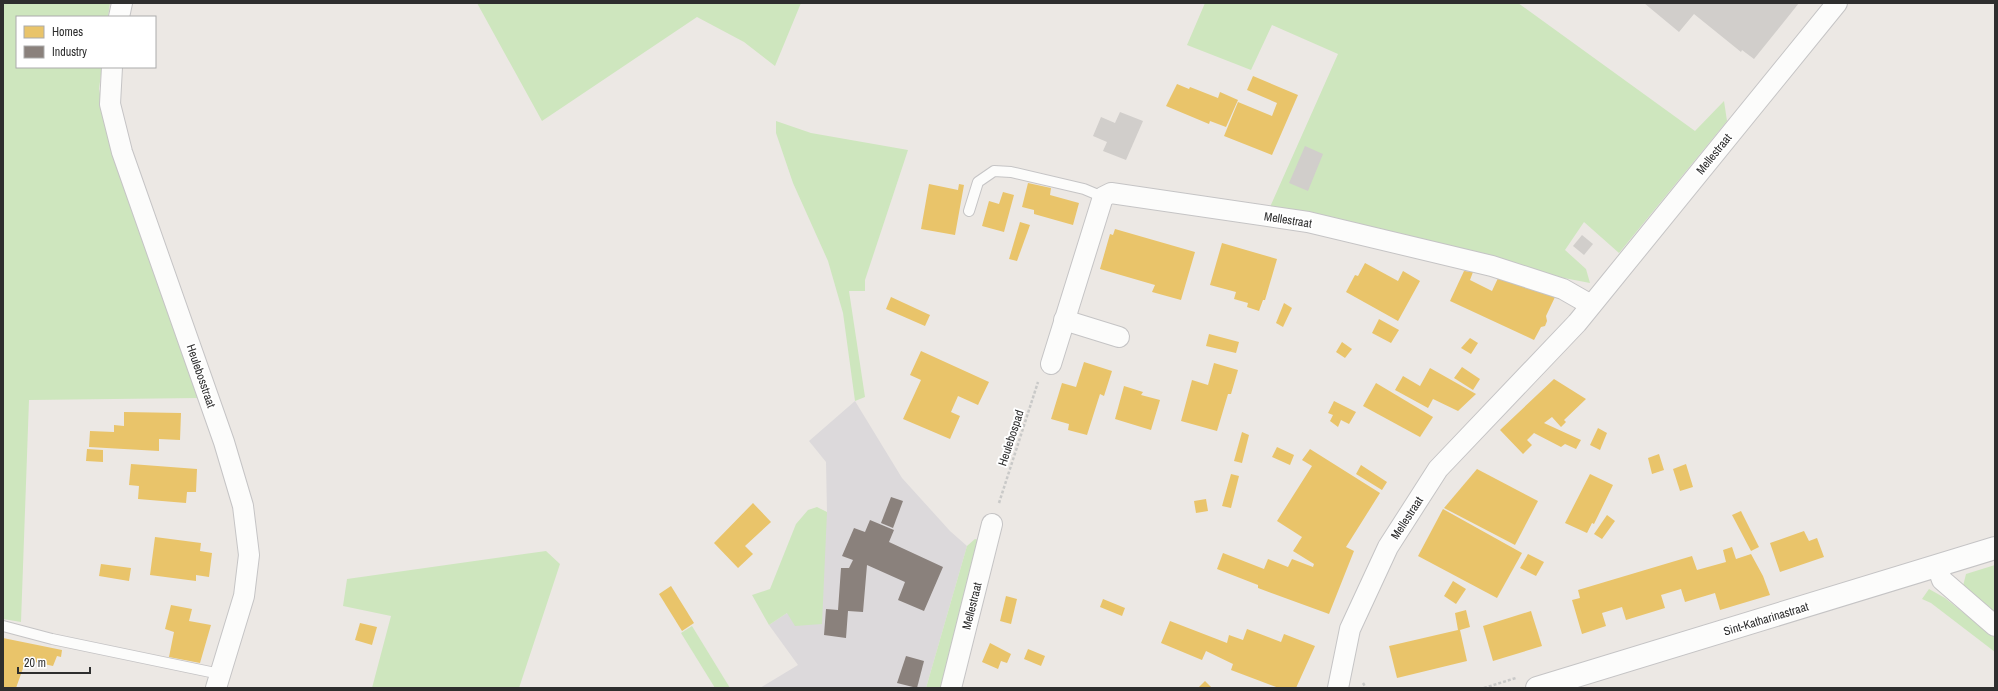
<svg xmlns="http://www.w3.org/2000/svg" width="1998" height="691" font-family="'Archivo Narrow',sans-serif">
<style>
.industrial{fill:#dcd9db}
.green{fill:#cee6be}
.homes{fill:#e9c46a}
.industry{fill:#8a817c}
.building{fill:#d1cecb}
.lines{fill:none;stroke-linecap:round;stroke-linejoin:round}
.service-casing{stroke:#c5c4c5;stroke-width:12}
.minor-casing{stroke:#c5c4c5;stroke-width:22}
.tertiary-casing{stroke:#c5c4c5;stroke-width:24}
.path{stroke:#c9c9c8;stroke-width:2.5;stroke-dasharray:3 2;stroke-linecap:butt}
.service{stroke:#fcfcfb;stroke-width:10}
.minor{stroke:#fcfcfb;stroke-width:20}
.tertiary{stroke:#fcfcfb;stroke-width:22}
.labels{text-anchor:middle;stroke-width:4;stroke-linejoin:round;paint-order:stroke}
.street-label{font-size:12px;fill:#2e2e2e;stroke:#fff}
</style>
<rect width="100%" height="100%" fill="#ece8e4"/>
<path class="industrial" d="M855 401 902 478 950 531 967 546 926 688H760L798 665 769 625 787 613 827 512 826 462 809 441Z"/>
<g class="green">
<path d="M3 3H110L108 17H17V67H102L99 89 103 109 199 398 29 400 21 622 3 619Z"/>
<path d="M477 3H801L775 66 744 42 697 17 542 121Z"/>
<path d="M1205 3H1518L1695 131 1724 101 1727 121 1619 253 1584 222 1565 250 1586 269 1590 283 1543 274 1506 260 1270 207 1338 54 1272 25 1251 70 1187 45Z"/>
<path d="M776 121 811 133 908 150 865 280V291H849L865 397 855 401 843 313 828 261 793 183 776 133Z"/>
<path d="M817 507 827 512 822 624 795 626 787 613 769 625 752 595 770 589 796 524 808 510Z"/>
<path d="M975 539 986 542 942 688H926L967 546Z"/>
<path d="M546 551 560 564 519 688H372L391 616 343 606 347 579Z"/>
<path d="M1995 565V613L1963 586 1966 574Z"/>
<path d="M1929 589 1945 598 1995 638V652L1931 603 1922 599Z"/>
<path d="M692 626 730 688H715L681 633Z"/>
</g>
<g class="homes">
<path d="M1253 76 1298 95 1272 155 1224 136 1238 102 1272 116 1277 103 1247 90Z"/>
<path d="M1177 84 1189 89 1190 87 1218 98 1220 92 1238 100 1226 127 1210 121 1209 124 1166 106Z"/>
<path d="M1028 183 1051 188 1050 195 1079 203 1073 225 1034 214V210L1022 207Z"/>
<path d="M929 184 958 190 959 184 964 185 955 235 921 229Z"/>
<path d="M1003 192 1014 195 1004 232 982 226 989 201 999 204Z"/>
<path d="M1020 222 1030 225 1017 261 1009 259Z"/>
<path d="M1115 229 1195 252 1181 300 1152 292 1155 285 1100 269 1110 234 1113 235Z"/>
<path d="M1222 243 1277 259 1265 300H1263L1259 311 1247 307 1248 303 1234 299 1236 292 1210 285Z"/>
<path d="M1365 263 1398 281 1403 271 1420 281 1398 321 1346 292 1355 275 1358 276Z"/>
<path d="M1464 271 1473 272 1470 280 1492 291 1499 276 1541 290 1555 297 1546 316 1547 321 1545 326 1541 327 1534 340 1450 301Z"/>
<path d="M891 297 930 315 925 326 886 309Z"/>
<path d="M1284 303 1292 308 1283 327 1276 323Z"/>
<path d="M1379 319 1399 330 1391 343 1372 333Z"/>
<path d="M1209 334 1239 342 1236 353 1206 346Z"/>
<path d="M1470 338 1478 343 1471 354 1461 348Z"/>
<path d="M1342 342 1352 349 1345 358 1336 352Z"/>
<path d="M921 351 989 382 978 405 958 396 951 412 960 416 950 439 903 419 921 380 910 375Z"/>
<path d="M1084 362 1112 371 1104 396 1100 394 1087 435 1068 430 1069 424 1051 419 1062 383 1076 387Z"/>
<path d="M1214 363 1238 370 1231 394H1228L1217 431 1181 421 1192 380 1208 385Z"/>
<path d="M1462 367 1480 379 1473 390 1454 378Z"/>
<path d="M1430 368 1476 394 1458 411 1433 399 1428 408 1395 390 1403 376 1420 386Z"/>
<path d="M1554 379 1586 399 1564 420 1566 422 1561 427 1552 417 1544 423 1581 440 1576 449 1565 444 1561 447 1534 433 1527 440 1532 445 1523 454 1500 430Z"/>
<path d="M1376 383 1433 417 1420 437 1363 406Z"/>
<path d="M1124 386 1143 392 1141 395 1160 400 1151 430 1115 419Z"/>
<path d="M1334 401 1356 412 1349 424 1341 420 1338 427 1330 421 1333 415 1328 413Z"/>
<path d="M124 412 181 413 180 440 159 439V451L89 447 90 431 114 432V425L124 426Z"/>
<path d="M1598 428 1607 433 1600 450 1590 445Z"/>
<path d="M1242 432 1249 435 1242 463 1234 461Z"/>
<path d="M1277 447 1294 455 1290 465 1272 457Z"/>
<path d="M87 449 103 450V462L86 461Z"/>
<path d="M1310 449 1380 493 1346 547 1354 551 1329 614 1258 588V585L1217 569 1223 553 1264 569 1268 559 1288 567 1292 559 1313 567 1314 564 1293 551 1302 537 1277 521 1312 466 1302 460Z"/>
<path d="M1659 454 1664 470 1652 474 1648 458Z"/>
<path d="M131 464 197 469 196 492H187L186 503 138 499 139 486 129 485Z"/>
<path d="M1686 464 1693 487 1680 491 1673 469Z"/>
<path d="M1361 465 1387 482 1382 490 1356 474Z"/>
<path d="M1477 469 1538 501 1515 545 1444 508Z"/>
<path d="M1231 474 1239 476 1231 508 1222 506Z"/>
<path d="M1590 474 1613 485 1594 524 1592 523 1587 533 1565 523Z"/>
<path d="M1206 499 1208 511 1196 513 1194 501Z"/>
<path d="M753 503 771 522 745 546 753 554 738 568 714 543Z"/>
<path d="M1443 509 1522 553 1497 598 1418 556Z"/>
<path d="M1741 511 1759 547 1751 551 1732 515Z"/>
<path d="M1607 515 1615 521 1602 539 1594 534Z"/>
<path d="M1804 531 1809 541 1817 538 1824 557 1780 572 1770 543Z"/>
<path d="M155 537 201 543 200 551 212 553 209 577 196 575V581L150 575Z"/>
<path d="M1732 547 1736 559 1751 554 1763 576 1770 595 1720 610 1715 593 1685 602 1681 589 1661 595 1665 608 1626 620 1622 607 1602 613 1606 626 1582 634 1572 600 1580 598 1578 590 1692 556 1697 570 1726 562 1723 550Z"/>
<path d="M1528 554 1544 562 1536 576 1520 568Z"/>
<path d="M101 564 131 568 129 581 99 576Z"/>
<path d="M1453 581 1466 589 1456 604 1444 596Z"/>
<path d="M671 586 694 623 682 631 659 594Z"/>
<path d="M1006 596 1017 599 1011 624 1000 621Z"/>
<path d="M1103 599 1125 608 1122 616 1100 607Z"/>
<path d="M171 605 192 609 189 621 211 625 200 663 169 657 174 632 165 629Z"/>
<path d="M1466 610 1470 627 1460 630 1467 661 1397 678 1389 646 1458 630 1455 613Z"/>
<path d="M1531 611 1542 646 1493 661 1483 626Z"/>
<path d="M1170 621 1227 643 1229 635 1243 640 1247 629 1281 642 1284 634 1315 646 1296 688H1279L1231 670 1233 664 1206 651 1202 660 1161 643Z"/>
<path d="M360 623 377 627 372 645 355 640Z"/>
<path d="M3 638 62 650 61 657 57 656 53 666 26 660 16 688H3Z"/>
<path d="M990 643 1011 654 1007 663 1001 661 998 669 982 662Z"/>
<path d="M1028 649 1045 656 1041 666 1024 659Z"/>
<path d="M1205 681 1212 688H1198Z"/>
</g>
<g class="industry">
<path d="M891 497 903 501 893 528 881 523Z"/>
<path d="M870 520 894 530 889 542 943 567 924 611 898 600 905 582 867 565 863 612 848 611 846 638 824 635 826 609 838 610 841 568H849L853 560 842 556 854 528 865 532Z"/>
<path d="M906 656 924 661 917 688 897 683Z"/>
</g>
<g class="building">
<path d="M1644 3H1799L1754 59 1742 50 1741 52 1694 14 1679 32Z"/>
<path d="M1120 112 1143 121 1126 160 1103 151 1107 142 1093 136 1101 117 1115 123Z"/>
<path d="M1305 146 1323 154 1308 191 1289 183Z"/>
<path d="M1582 235 1593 244 1584 255 1573 246Z"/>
</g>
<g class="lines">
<g class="service-casing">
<g id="service">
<path d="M969 211 978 182 994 171 1011 172 1084 189 1103 197"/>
<path d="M3 626 52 639 220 674"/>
</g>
</g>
<g class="minor-casing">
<g id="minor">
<path d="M119 17 122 3"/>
<path d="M112 67 110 104 122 152 224 442 243 506 249 555 244 596 216 688"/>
<path d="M1064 320 1119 337"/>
<path d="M1051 364 1103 197 1111 193 1308 222 1492 266 1563 289 1591 305"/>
<path d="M1937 566 1942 580 1995 626"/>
<path d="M951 688 992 524"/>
<path d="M1338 688 1350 629 1388 547 1438 469 1577 323 1837 3"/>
</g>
</g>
<g class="tertiary-casing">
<path id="tertiary" d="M1537 688 1995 548"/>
</g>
<g class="path">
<path d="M999 503 1038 382"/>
<path d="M1363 683 1366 688"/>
<path d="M1484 688 1516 678"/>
</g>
<use href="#service" class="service"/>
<use href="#minor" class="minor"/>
<use href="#tertiary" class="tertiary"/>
</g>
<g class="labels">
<g class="street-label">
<text transform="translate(1714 154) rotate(-51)" y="4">Mellestraat</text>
<text transform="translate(1288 220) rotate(9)" y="4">Mellestraat</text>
<text transform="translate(201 376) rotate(71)" y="4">Heulebosstraat</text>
<text transform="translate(1011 438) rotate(-72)" y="4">Heulebospad</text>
<text transform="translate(1407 518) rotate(-57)" y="4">Mellestraat</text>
<text transform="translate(972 606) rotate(-76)" y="4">Mellestraat</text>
<text transform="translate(1766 619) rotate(-17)" y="4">Sint-Katharinastraat</text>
</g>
</g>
<rect width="1998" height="691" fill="none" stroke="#2e2e2e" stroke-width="8"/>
<rect x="16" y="16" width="140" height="52" fill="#ffffff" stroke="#ababab"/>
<rect x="24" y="26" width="20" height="12" fill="#e9c46a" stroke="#ababab"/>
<text x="52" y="36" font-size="12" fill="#2e2e2e">Homes</text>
<rect x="24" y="46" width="20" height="12" fill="#8a817c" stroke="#ababab"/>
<text x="52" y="56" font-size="12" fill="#2e2e2e">Industry</text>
<path d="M18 667v6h72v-6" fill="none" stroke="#2e2e2e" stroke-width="2"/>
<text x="24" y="667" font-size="12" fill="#2e2e2e" stroke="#ffffff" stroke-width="3" paint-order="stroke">20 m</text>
</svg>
